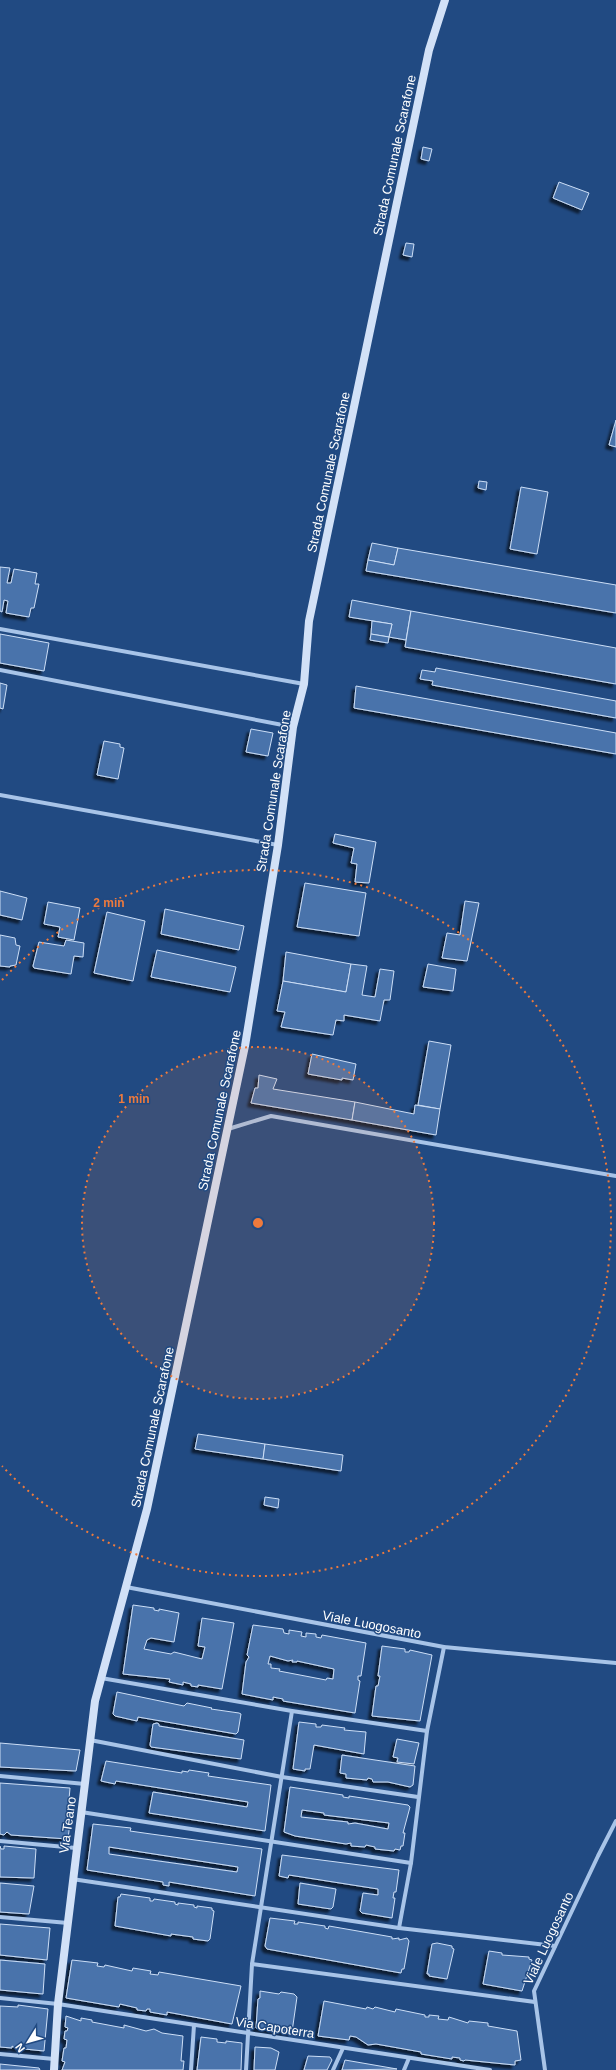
<svg xmlns="http://www.w3.org/2000/svg" width="616" height="2070" font-family="Arial,sans-serif">
<style>
.building{fill:#4973ab;stroke:#ccdef6;fill-rule:evenodd;filter:url(#shadow)}
.lines{fill:none;stroke-linecap:round;stroke-linejoin:round}
.street{stroke:#a8c4e8;stroke-width:4}
.secondary{stroke:#d2e1f7;stroke-width:8}
.ring{fill:none;stroke:#ed7a3d;stroke-width:2;stroke-dasharray:2 4}
.labels{text-anchor:middle;stroke-width:3;stroke-linejoin:round;paint-order:stroke}
.street-label{font-size:13px;fill:#fff;stroke:#214a82}
.centre{fill:#ed7a3d;stroke:#214a82;stroke-width:2}
.ring-label{font-size:12px;text-anchor:middle;font-weight:bold;fill:#ed7a3d;stroke:#214a82;stroke-width:3;stroke-linejoin:round;paint-order:stroke}
</style>
<defs>
<filter id="shadow"><feDropShadow dx="-3.5" dy="3.5" stdDeviation="1" flood-color="#0009"/></filter>
</defs>
<rect width="100%" height="100%" fill="#214a82"/>
<g class="building">
<path d="M423 147 432 149 429 161 421 159Z"/>
<path d="M559 182 589 193 582 210 553 198Z"/>
<path d="M406 243 414 244 412 257 403 255Z"/>
<path d="M616 420V447L609 445Z"/>
<path d="M479 481 487 482 486 490 478 488Z"/>
<path d="M521 487 548 492 537 554 510 549Z"/>
<path d="M372 543 398 548 394 565 368 560Z"/>
<path d="M398 548 616 585V613L366 571 368 560 394 565Z"/>
<path d="M0 567 10 568 7 583H11L14 569 37 573 35 584H39L34 608H31L29 617 6 613 8 601 4 600 2 612 0 611Z"/>
<path d="M352 600 411 611 406 640 389 637 392 624 349 617Z"/>
<path d="M411 611 616 648V684L405 647Z"/>
<path d="M372 621 392 624 389 637 371 634Z"/>
<path d="M0 634 49 643 44 671 0 663Z"/>
<path d="M371 634 389 637 388 643 370 640Z"/>
<path d="M436 668 616 701V718L432 685 433 681 420 679 422 670 435 672Z"/>
<path d="M0 683 7 685 3 709 0 708Z"/>
<path d="M356 686 616 733V754L354 708Z"/>
<path d="M251 729 273 733 268 756 246 752Z"/>
<path d="M104 741 120 744V747L124 748 118 779 97 775Z"/>
<path d="M335 834 376 842 369 883 355 882 357 864 351 863 354 848 333 843Z"/>
<path d="M305 883 366 893 359 936 297 927Z"/>
<path d="M0 891 27 898 22 920 0 915Z"/>
<path d="M465 901 479 903 467 961 442 958 447 933 460 935Z"/>
<path d="M48 902 80 908 74 940 58 937 60 927 44 924Z"/>
<path d="M165 909 244 926 239 950 161 934Z"/>
<path d="M107 912 145 921 133 981 94 973Z"/>
<path d="M0 935 15 938 16 945 20 946 16 965 10 966V967L0 966Z"/>
<path d="M66 940 84 943 83 957 74 956 71 974 34 968 33 966 39 942 64 946Z"/>
<path d="M157 950 236 967 230 992 151 977Z"/>
<path d="M286 952 351 964 346 992 283 981Z"/>
<path d="M351 964 367 966 362 995 375 997 380 969 394 971 390 1000H384L380 1021 344 1015V1021L336 1020 333 1035 281 1027 285 1012 277 1011 283 981 346 992Z"/>
<path d="M428 964 456 969 453 991 423 987Z"/>
<path d="M429 1041 451 1045 440 1109 418 1105Z"/>
<path d="M312 1054 356 1064 353 1080 342 1078V1080L308 1074Z"/>
<path d="M259 1075 277 1079 273 1089 355 1102 352 1120 251 1103 255 1088H258Z"/>
<path d="M355 1102 414 1114 415 1105 440 1109 436 1135 352 1120Z"/>
<path d="M198 1434 265 1444 263 1459 195 1449Z"/>
<path d="M265 1444 343 1455 341 1471 263 1459Z"/>
<path d="M265 1497 279 1499 278 1508 264 1505Z"/>
<path d="M133 1605 154 1608V1610L159 1611V1609L179 1613 174 1642 151 1638 147 1640 144 1649 171 1654 174 1652 202 1659 205 1647 198 1646 202 1618 234 1623 222 1689 198 1685V1687L191 1686V1684L183 1682V1685L169 1682 170 1679 123 1674Z"/>
<path d="M253 1625 283 1629 284 1633 289 1634V1630L302 1632 301 1636 306 1637V1633L316 1634V1637L321 1638 322 1635 366 1643 361 1676H358V1680L360 1681 355 1713 283 1701V1699L273 1697V1700L242 1694 246 1662 249 1657 247 1655ZM270 1656 288 1661 293 1660 292 1662H297V1661L334 1669 333 1679 327 1678 326 1680 279 1671 280 1669 271 1668V1664H268Z"/>
<path d="M382 1646 405 1649V1652H409L410 1650 432 1655 420 1721 372 1716 376 1686H378L380 1676H378Z"/>
<path d="M117 1692 184 1706 187 1703 212 1708 211 1709 239 1713 241 1714 238 1732 236 1734 138 1717 137 1721 115 1716 113 1714Z"/>
<path d="M299 1722 316 1724V1727H321L322 1725 345 1728 344 1730 366 1732 364 1754 314 1745 310 1769H305V1771L293 1769Z"/>
<path d="M157 1723 159 1724V1726L244 1740 241 1759 151 1747 150 1745 153 1724Z"/>
<path d="M397 1739 419 1743 414 1764 397 1762 398 1758 393 1757Z"/>
<path d="M0 1743 80 1750 76 1771 0 1767Z"/>
<path d="M342 1755 415 1766 413 1785 410 1787 388 1782H373L372 1779 368 1778 367 1780 346 1778V1774L340 1773Z"/>
<path d="M106 1761 182 1773V1771L188 1772 189 1770 209 1773 208 1776 271 1785 265 1831 149 1813 153 1792 247 1807 248 1802 116 1781 115 1784 101 1781Z"/>
<path d="M0 1783 70 1788 68 1811 71 1814 68 1839 11 1835 7 1832 4 1835 0 1834Z"/>
<path d="M290 1787 343 1795V1797L349 1798V1796L408 1805 410 1807 403 1833H405L403 1846H401L400 1850 395 1849 394 1851 375 1849V1847L366 1845 365 1847 351 1846V1843L346 1844 295 1836 284 1832ZM302 1810 324 1813V1815L389 1823 388 1829 355 1823 348 1824V1822L301 1817Z"/>
<path d="M93 1824 131 1828 130 1831 151 1834 262 1849 255 1896 169 1882V1886L163 1885V1882L87 1870ZM109 1847 238 1867 237 1872 109 1854Z"/>
<path d="M0 1846 1 1849H4V1846L36 1849 34 1878 0 1877Z"/>
<path d="M282 1855 399 1870 396 1892H394L393 1898H395L392 1918 362 1913 360 1911 363 1893 378 1895V1889L289 1875 288 1878 279 1876Z"/>
<path d="M0 1883 34 1886 29 1914 0 1912Z"/>
<path d="M300 1883 336 1889 333 1907 331 1909 298 1904Z"/>
<path d="M121 1894 150 1898V1901H153L154 1899 175 1902V1904L178 1905V1903L194 1905V1907L197 1908V1906L212 1908V1910L214 1911 210 1939 208 1941 193 1939V1937L171 1934V1936L115 1926 118 1897H120Z"/>
<path d="M270 1918 295 1921 294 1924H298V1922L325 1926V1928L328 1929 329 1926 392 1937V1939L399 1938V1940L407 1938 409 1941 404 1969H402L401 1973 267 1949 265 1946Z"/>
<path d="M0 1924 50 1928 47 1960 0 1955Z"/>
<path d="M437 1943 452 1946V1948L454 1949 447 1979 429 1976V1974H427L432 1944Z"/>
<path d="M489 1951 502 1953V1955L529 1957V1959L532 1960 522 1991 483 1984Z"/>
<path d="M0 1960 45 1964 43 1994 0 1990Z"/>
<path d="M72 1960 98 1963 97 1966 104 1967 105 1965 132 1971 133 1968 151 1971 150 1974 158 1975 159 1972 241 1986 232 2024 167 2012V2015L150 2012V2009H147L146 2011 137 2010V2008L120 2004 119 2007 66 1998Z"/>
<path d="M260 1991 279 1994 281 1992 294 1994 297 1997 292 2032 256 2028 258 1999 260 1998Z"/>
<path d="M324 2001 366 2009 367 2007 373 2009 375 2007 395 2012 396 2009 425 2015V2017H429V2015L439 2016 438 2019 448 2020 449 2017 468 2023 469 2021 488 2023V2026L517 2031 521 2060 515 2061V2065L465 2060 464 2061 460 2060V2058L452 2057V2059L421 2054V2052L376 2044 368 2045 356 2037 350 2036 349 2040 318 2036Z"/>
<path d="M18 2005 48 2009 44 2051 15 2048 12 2046V2048L0 2047V2006L18 2007Z"/>
<path d="M66 2016 81 2021V2018L92 2020V2022L124 2028V2025L146 2031 154 2029 162 2033 183 2036 181 2061H184L183 2070H62L65 2062 62 2061 64 2048H66L67 2040 64 2039 65 2031H67L68 2028 65 2027Z"/>
<path d="M201 2037 217 2039V2042L226 2043V2041L242 2043 241 2070H197Z"/>
<path d="M255 2047 271 2048 279 2052 275 2070H254Z"/>
<path d="M308 2056 330 2057 332 2060 327 2070H304Z"/>
<path d="M345 2060 397 2069 342 2070Z"/>
<path d="M0 2064 39 2068 40 2070H0Z"/>
</g>
<g class="lines">
<g class="street">
<path d="M0 629 304 684"/>
<path d="M0 670 293 727"/>
<path d="M0 795 278 845"/>
<path d="M228 1129 271 1116 616 1176"/>
<path d="M126 1587 444 1647 616 1663"/>
<path d="M101 1678 292 1711 427 1731"/>
<path d="M90 1740 282 1777 418 1797"/>
<path d="M0 1776 85 1784"/>
<path d="M81 1812 411 1863"/>
<path d="M0 1841 76 1848"/>
<path d="M72 1879 399 1928 555 1946"/>
<path d="M0 1917 68 1923"/>
<path d="M399 1928 411 1863 427 1731 444 1647"/>
<path d="M252 1964 535 2002"/>
<path d="M0 1998 58 2004 490 2070"/>
<path d="M0 2054 54 2059"/>
<path d="M191 2070 194 2025"/>
<path d="M246 2070 252 1964 292 1711"/>
<path d="M333 2070 343 2048"/>
<path d="M404 2070 409 2058"/>
<path d="M545 2070 534 1991 598 1856 616 1821"/>
</g>
<path class="secondary" d="M54 2070 58 2004 95 1701 147 1509 245 1046 278 845 293 727 304 684 309 621 429 50 445 0"/>
</g>
<circle cx="258" cy="1223" r="176" fill="#ed7a3d" fill-opacity=".12"/>
<g class="ring">
<circle cx="258" cy="1223" r="176"/>
<path d="M2 980A353 353 0 1 1 2 1466"/>
</g>
<g class="labels">
<g class="street-label">
<text transform="translate(394 155) rotate(-78)" y="5">Strada Comunale Scarafone</text>
<text transform="translate(328 472) rotate(-78)" y="5">Strada Comunale Scarafone</text>
<text transform="translate(273 791) rotate(-81)" y="5">Strada Comunale Scarafone</text>
<text transform="translate(219 1110) rotate(-78)" y="5">Strada Comunale Scarafone</text>
<text transform="translate(152 1427) rotate(-78)" y="5">Strada Comunale Scarafone</text>
<text transform="translate(372 1624) rotate(11)" y="5">Viale Luogosanto</text>
<text transform="translate(67 1825) rotate(-82)" y="5">Via Teano</text>
<text transform="translate(548 1938) rotate(-65)" y="5">Viale Luogosanto</text>
<text transform="translate(275 2027) rotate(9)" y="5">Via Capoterra</text>
</g>
</g>
<circle cx="258" cy="1223" r="6" class="centre"/>
<g class="ring-label">
<text x="109" y="907">2 min</text>
<text x="134" y="1103">1 min</text>
</g>
<g transform="translate(28 2042) rotate(233)" stroke="#214a82" stroke-width="3" paint-order="stroke">
<path d="M0-3L7 15L0 10L-7 15Z" fill="#ffffff"/>
<text y="-6" font-size="11" font-weight="bold" text-anchor="middle" fill="#ffffff">N</text>
</g>
</svg>
